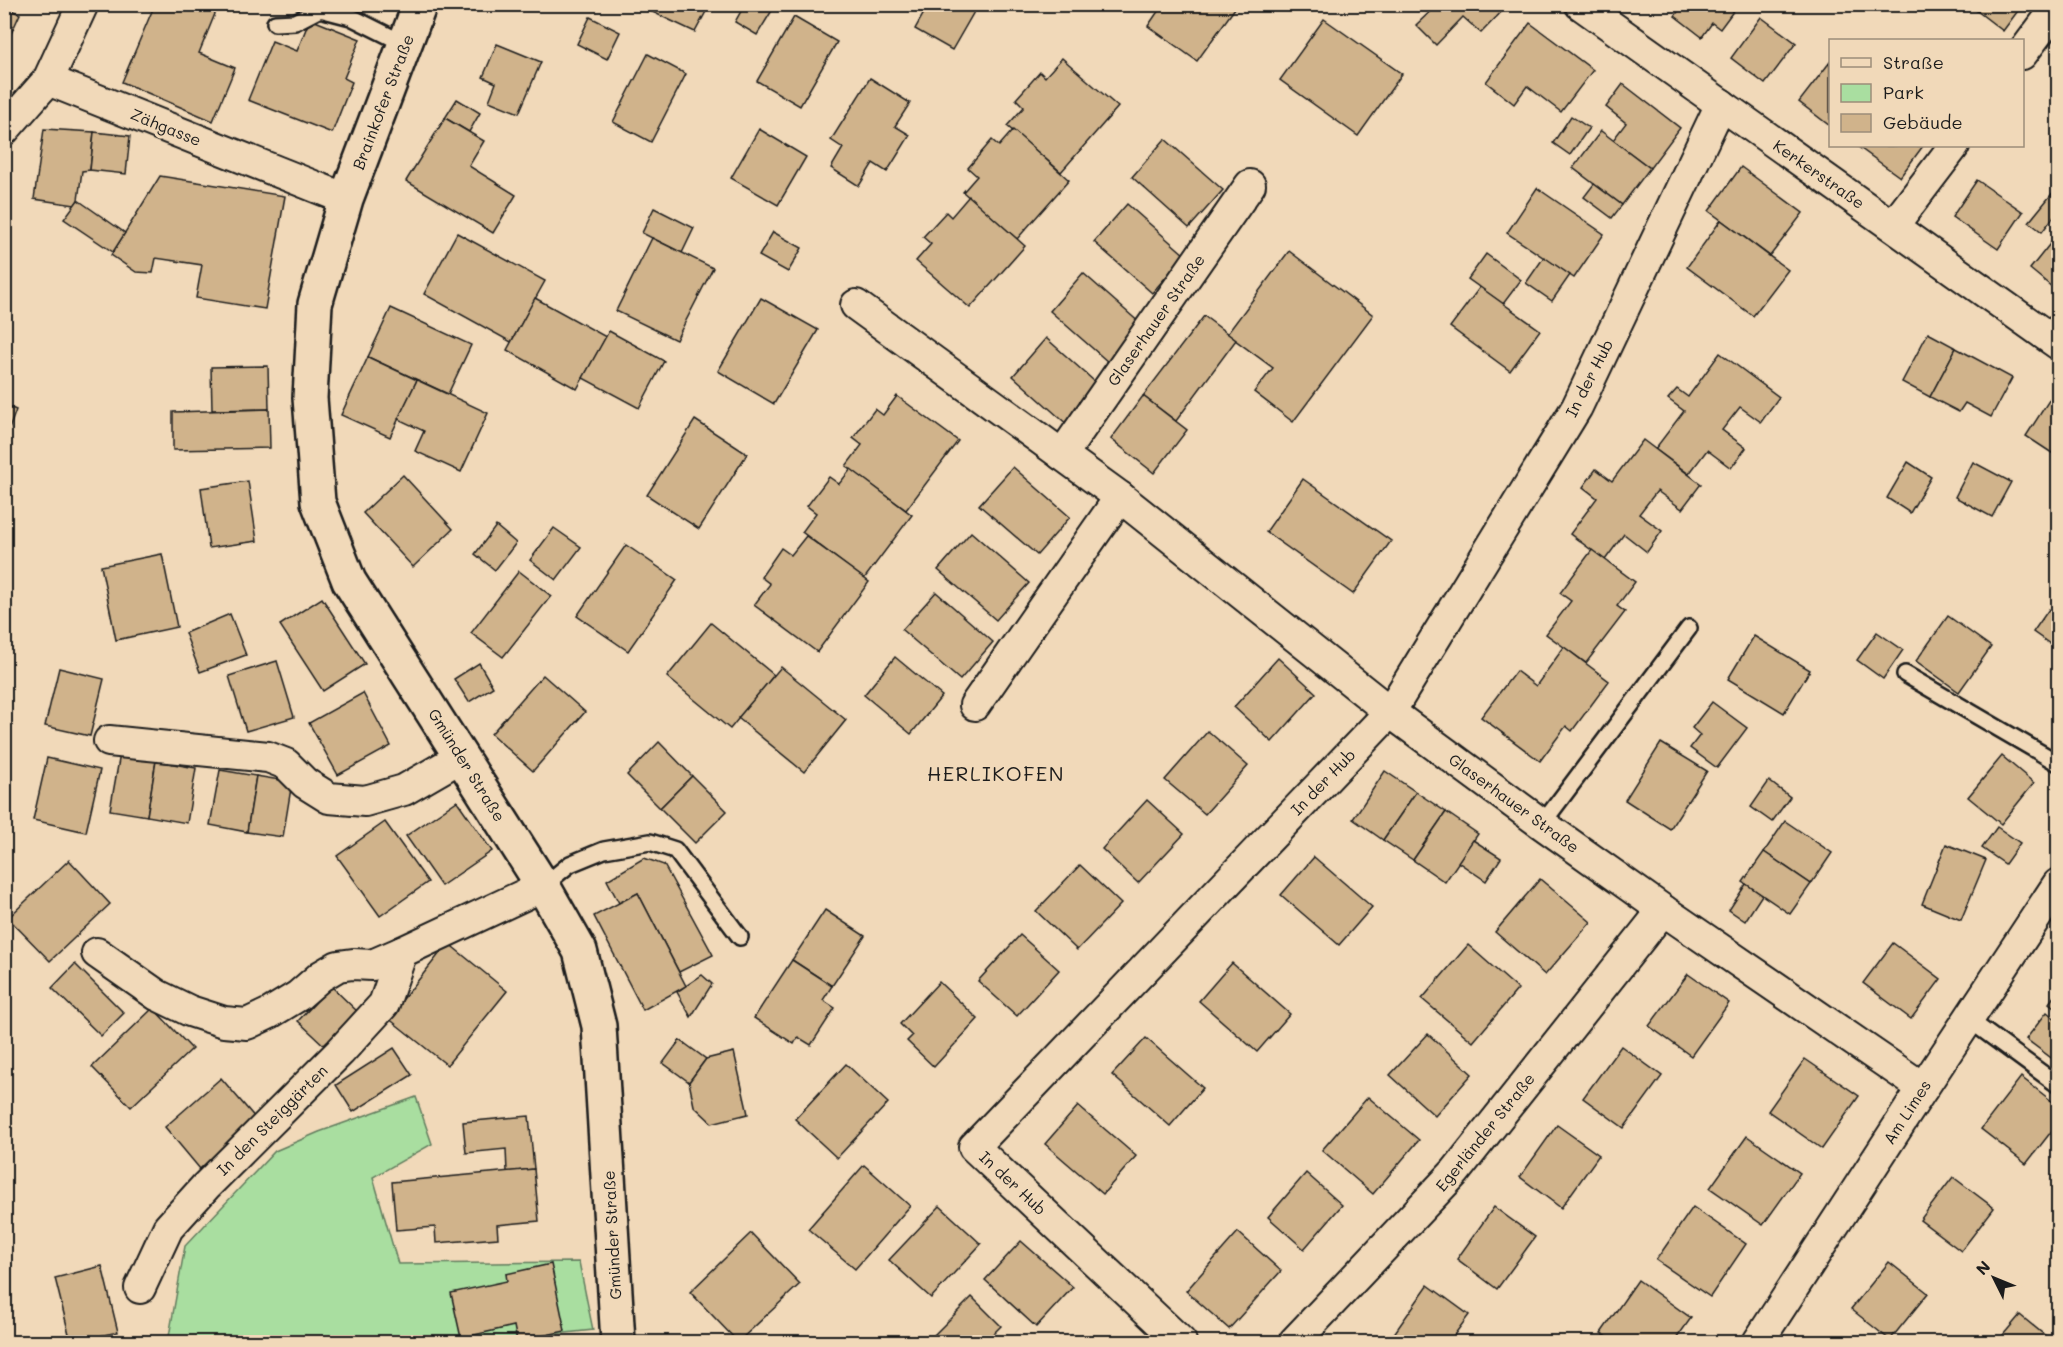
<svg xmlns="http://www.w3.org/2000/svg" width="2063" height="1347" font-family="Mali,sans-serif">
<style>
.green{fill:#a9dea0;stroke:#627d5e;stroke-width:1.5}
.building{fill:#d0b38b;stroke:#1c1c1c;stroke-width:1.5}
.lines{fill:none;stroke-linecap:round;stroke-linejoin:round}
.lane-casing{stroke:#1c1c1c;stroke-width:20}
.street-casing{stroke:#1c1c1c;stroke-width:34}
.secondary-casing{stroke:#1c1c1c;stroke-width:38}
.lane{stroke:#f1d9b9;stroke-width:15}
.street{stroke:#f1d9b9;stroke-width:30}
.secondary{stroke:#f1d9b9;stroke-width:33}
.labels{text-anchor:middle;stroke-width:6;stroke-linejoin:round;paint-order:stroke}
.street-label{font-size:16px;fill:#1c1c1c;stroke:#f1d9b9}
.quarter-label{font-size:20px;letter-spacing:1.5px;fill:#1c1c1c;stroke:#f1d9b9}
</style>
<rect width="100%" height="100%" fill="#f1d9b9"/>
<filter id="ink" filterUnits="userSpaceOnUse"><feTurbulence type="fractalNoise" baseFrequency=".0167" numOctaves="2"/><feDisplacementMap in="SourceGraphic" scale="12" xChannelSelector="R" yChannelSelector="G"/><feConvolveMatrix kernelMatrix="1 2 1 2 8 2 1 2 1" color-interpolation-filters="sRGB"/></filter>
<g filter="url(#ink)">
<path class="green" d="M416 1097 432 1144 373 1177 398 1264 579 1262 593 1330 483 1342H168L185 1246 275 1151 319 1132Z"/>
<g class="building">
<path d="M155 4H219L199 53 235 68 213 121 122 82Z"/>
<path d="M643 4H706L709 6 695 32 642 7Z"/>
<path d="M745 4H776L757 35 735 22Z"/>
<path d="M929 4H965L975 10 952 50 915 29Z"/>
<path d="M1163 4H1238L1197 61 1148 26Z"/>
<path d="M1434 4H1509L1481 33 1463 17 1436 45 1416 25 1436 6Z"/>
<path d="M1683 4H1735L1737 6 1720 29 1712 23 1702 37 1675 16Z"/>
<path d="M1968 4H2023L2003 31Z"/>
<path d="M4 7 20 14 4 49Z"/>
<path d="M590 17 620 32 607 59 577 44Z"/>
<path d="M794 17 837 42 800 106 757 81Z"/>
<path d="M1761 17 1796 43 1765 84 1731 58Z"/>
<path d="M310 19 360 39 344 78 352 82 332 133 248 100 272 41 297 51Z"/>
<path d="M1324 19 1402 74 1358 136 1280 80Z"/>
<path d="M1530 23 1593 70 1561 112 1527 86 1514 104 1486 82Z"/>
<path d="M497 44 541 62 519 113 489 101 496 83 483 77Z"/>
<path d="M648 54 686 74 651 142 613 122Z"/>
<path d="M1062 58 1118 107 1061 172 1007 126 1024 107 1016 99 1040 72 1045 77Z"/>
<path d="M1830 62V126L1799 102Z"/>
<path d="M870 78 910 103 895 126 910 135 887 172 873 163 859 186 831 168 843 148 831 140Z"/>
<path d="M1623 84 1680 128 1650 168 1613 140 1626 123 1606 107Z"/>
<path d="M457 99 480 113 469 132 445 118Z"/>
<path d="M1571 116 1589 128 1570 155 1553 143Z"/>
<path d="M445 118 484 141 469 166 516 195 493 233 406 181Z"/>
<path d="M44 129 94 132 90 170 82 171 78 200 75 205 34 199Z"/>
<path d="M759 129 806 157 778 205 731 178Z"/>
<path d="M1013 130 1069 180 1017 239 963 192 977 176 968 168 992 140 999 146Z"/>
<path d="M1601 131 1650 168 1622 205 1573 168Z"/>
<path d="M94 132 130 136 126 174 90 170Z"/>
<path d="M1165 139 1223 190 1189 228 1132 177Z"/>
<path d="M1857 146H1923L1900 177Z"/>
<path d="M1741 167 1803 213 1770 256 1709 211Z"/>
<path d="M160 176 285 196 265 309 196 298 202 265 156 258 153 273 136 272 111 255Z"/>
<path d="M1977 180 2023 212 1998 249 1952 217Z"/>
<path d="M1594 184 1622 205 1612 218 1584 197Z"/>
<path d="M1537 188 1604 234 1574 278 1507 233Z"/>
<path d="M2055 190 2058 192V211L2042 232 2029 222Z"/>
<path d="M969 196 1025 246 970 308 916 261 931 244 923 237 946 212 951 217Z"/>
<path d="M78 200 125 233 113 252 64 219Z"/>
<path d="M1127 204 1185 255 1152 293 1094 242Z"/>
<path d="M654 208 694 228 682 253 642 233Z"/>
<path d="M1721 220 1788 270 1753 316 1687 267Z"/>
<path d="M773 232 802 248 788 272 759 256Z"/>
<path d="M457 233 545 281 511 342 424 294Z"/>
<path d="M2057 235 2058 237V292L2030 269Z"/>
<path d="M652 238 713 268 676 340 616 311Z"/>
<path d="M1289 251 1373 315 1293 422 1254 392 1273 368 1227 334Z"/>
<path d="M1486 254 1521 280 1503 304 1468 279Z"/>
<path d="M1544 257 1570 275 1552 301 1526 283Z"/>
<path d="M1083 273 1141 324 1108 362 1050 311Z"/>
<path d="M1480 287 1540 330 1510 371 1450 327Z"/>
<path d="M535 298 606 337 577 389 507 350Z"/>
<path d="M761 298 818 330 774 404 718 371Z"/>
<path d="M391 308 471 345 448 394 368 357Z"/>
<path d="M1204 316 1236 340 1176 421 1143 396Z"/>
<path d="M609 331 664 361 639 408 583 378Z"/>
<path d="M1928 333 1956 348 1930 397 1902 382Z"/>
<path d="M1046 338 1103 389 1070 427 1013 376Z"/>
<path d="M1956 348 2012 378 1991 417 1965 403 1959 412 1930 397Z"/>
<path d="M1720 353 1779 397 1761 422 1740 407 1722 430 1746 448 1731 468 1707 450 1689 474 1655 449 1684 411 1668 399 1677 389 1688 397Z"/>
<path d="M368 357 417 380 390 437 341 415Z"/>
<path d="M268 366 269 409 212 410 211 367Z"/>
<path d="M417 380 488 413 461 472 415 451 424 431 398 419Z"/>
<path d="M2053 394 2058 398V457L2026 436Z"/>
<path d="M897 396 958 441 906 510 846 466 862 445 853 438 875 409 883 415Z"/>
<path d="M1143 396 1187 430 1154 473 1111 439Z"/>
<path d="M4 405 16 410 4 443Z"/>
<path d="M269 409 270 448 173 450V412Z"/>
<path d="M695 420 747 454 699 529 647 495Z"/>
<path d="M1643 440 1701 484 1682 509 1657 491 1639 514 1662 531 1647 552 1624 534 1605 560 1570 534 1597 498 1583 487 1596 469 1612 481Z"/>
<path d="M1908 462 1931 477 1910 513 1887 498Z"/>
<path d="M1973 462 2011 482 1992 517 1955 497Z"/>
<path d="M1013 467 1070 517 1037 555 979 505Z"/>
<path d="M851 469 912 515 864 579 802 532 816 513 807 506 829 477 839 484Z"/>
<path d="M403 475 453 529 413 567 363 513Z"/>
<path d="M1303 479 1391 541 1353 594 1266 532Z"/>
<path d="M248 481 257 541 209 548 201 488Z"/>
<path d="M496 526 516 543 495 570 475 554Z"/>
<path d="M554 528 581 547 556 580 530 560Z"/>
<path d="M971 532 1029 583 996 620 938 570Z"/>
<path d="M806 536 869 582 817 652 754 605 770 584 761 577 781 548 791 555Z"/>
<path d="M626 545 677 580 628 651 577 616Z"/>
<path d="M1592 550 1635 582 1617 606 1625 612 1586 663 1546 634 1571 601 1560 593Z"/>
<path d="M162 554 177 627 116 640 101 566Z"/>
<path d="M519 571 551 596 503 657 471 633Z"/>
<path d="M936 592 993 642 960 680 902 630Z"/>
<path d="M322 598 365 664 323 691 280 625Z"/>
<path d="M2049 609 2058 615V631L2050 644 2033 632Z"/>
<path d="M230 614 246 655 200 672 185 633Z"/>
<path d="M1948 616 1991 647 1959 692 1916 661Z"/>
<path d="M711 623 774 675 730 729 667 677Z"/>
<path d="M1877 632 1903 650 1883 679 1857 660Z"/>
<path d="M1754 636 1810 670 1784 713 1728 679Z"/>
<path d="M1564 647 1609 681 1572 731 1566 726 1540 761 1481 717 1516 671 1536 686Z"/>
<path d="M895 657 942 696 911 734 864 695Z"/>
<path d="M1278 658 1316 693 1272 742 1234 707Z"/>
<path d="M277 661 294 717 246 731 229 676Z"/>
<path d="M479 663 493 687 469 702 454 679Z"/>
<path d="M781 667 846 720 804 772 738 718Z"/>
<path d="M59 668 104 679 90 736 45 726Z"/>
<path d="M543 675 585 712 533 771 491 734Z"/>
<path d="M363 693 391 746 338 775 309 723Z"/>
<path d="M1712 702 1747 728 1717 768 1690 748 1700 735 1692 728Z"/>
<path d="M1208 731 1248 766 1205 814 1165 780Z"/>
<path d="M659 742 692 776 660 808 627 775Z"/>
<path d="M1661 743 1707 771 1670 829 1625 800Z"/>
<path d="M120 754 156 761 147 816 110 810Z"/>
<path d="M2002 756 2034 783 2001 824 1968 797Z"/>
<path d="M47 758 100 770 86 832 33 820Z"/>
<path d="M156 761 196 768 187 823 147 816Z"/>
<path d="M220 770 256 776 247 832 210 825Z"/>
<path d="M1385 771 1416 792 1383 840 1353 819Z"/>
<path d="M256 776 292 782 283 837 247 832Z"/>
<path d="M692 776 727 811 695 843 660 808Z"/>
<path d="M1769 781 1790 797 1772 822 1751 807Z"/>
<path d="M1416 792 1446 812 1413 860 1383 840Z"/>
<path d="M1147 800 1184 834 1138 883 1102 849Z"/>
<path d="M457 801 492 851 441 886 406 836Z"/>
<path d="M1446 812 1478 834 1445 882 1413 860Z"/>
<path d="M1785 821 1832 853 1811 884 1764 852Z"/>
<path d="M385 822 428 882 380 916 337 856Z"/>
<path d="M1997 827 2020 843 2005 864 1982 848Z"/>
<path d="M1473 840 1501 858 1486 881 1458 862Z"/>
<path d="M1946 844 1986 860 1961 920 1922 904Z"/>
<path d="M1764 852 1811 884 1790 914 1743 882Z"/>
<path d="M1314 857 1372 907 1339 945 1281 895Z"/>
<path d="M644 858 664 865 713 955 679 972 638 893 619 903 607 880Z"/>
<path d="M69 860 110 904 50 961 8 918Z"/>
<path d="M1080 865 1121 904 1077 950 1036 911Z"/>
<path d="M1540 879 1591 922 1545 975 1495 932Z"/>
<path d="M1746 884 1762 895 1745 921 1729 910Z"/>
<path d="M638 893 686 986 643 1010 594 916Z"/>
<path d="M825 910 865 936 832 986 792 960Z"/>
<path d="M1020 935 1059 970 1017 1016 978 981Z"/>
<path d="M448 943 507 991 447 1065 388 1018Z"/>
<path d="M1893 943 1941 979 1911 1019 1863 983Z"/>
<path d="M1468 945 1518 989 1473 1042 1422 999Z"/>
<path d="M792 960 832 986 823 1000 835 1008 811 1045 798 1037 794 1044 754 1018Z"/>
<path d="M1232 963 1290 1014 1257 1052 1199 1001Z"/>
<path d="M75 964 124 1013 101 1036 52 988Z"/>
<path d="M1688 974 1729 1003 1691 1056 1649 1026Z"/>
<path d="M702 975 712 984 691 1017 677 992Z"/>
<path d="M939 982 978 1019 934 1067 907 1041 912 1036 900 1024Z"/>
<path d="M331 986 360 1014 327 1048 298 1021Z"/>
<path d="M2058 991V1010L2049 1003Z"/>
<path d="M153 1008 192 1049 131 1107 92 1067Z"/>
<path d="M2047 1012 2058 1021V1063L2026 1039Z"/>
<path d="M1428 1034 1472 1074 1435 1116 1390 1075Z"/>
<path d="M1146 1038 1203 1088 1170 1126 1112 1075Z"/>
<path d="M680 1040 706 1059 689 1082 663 1063Z"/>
<path d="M1621 1046 1662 1076 1624 1128 1583 1098Z"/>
<path d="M394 1048 412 1075 353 1112 336 1085Z"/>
<path d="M734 1052 748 1114 712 1123 694 1106 689 1082 706 1059Z"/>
<path d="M1805 1059 1859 1096 1822 1149 1768 1111Z"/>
<path d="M846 1064 888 1103 837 1158 795 1119Z"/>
<path d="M2021 1077 2058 1106V1123L2026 1164 1981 1129Z"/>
<path d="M221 1078 257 1120 200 1169 165 1127Z"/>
<path d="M1368 1097 1419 1140 1373 1194 1322 1150Z"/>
<path d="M1078 1106 1136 1156 1103 1194 1045 1144Z"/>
<path d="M529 1116 534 1169 507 1172 506 1149 466 1153 463 1122Z"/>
<path d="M1557 1125 1599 1155 1561 1208 1520 1177Z"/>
<path d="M1747 1136 1800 1173 1763 1225 1710 1188Z"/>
<path d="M864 1165 910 1206 855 1269 808 1229Z"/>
<path d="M534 1169 539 1221 497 1225 498 1238 436 1243 435 1227 396 1230 392 1182Z"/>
<path d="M1306 1173 1342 1205 1304 1249 1268 1217Z"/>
<path d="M1953 1177 1994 1208 1961 1251 1920 1220Z"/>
<path d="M940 1206 981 1244 931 1298 889 1260Z"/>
<path d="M1494 1207 1535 1237 1497 1289 1457 1259Z"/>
<path d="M1693 1207 1746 1244 1710 1297 1656 1260Z"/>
<path d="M1238 1232 1281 1271 1229 1329 1186 1291Z"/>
<path d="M751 1233 800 1284 738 1342 690 1292Z"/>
<path d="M1021 1241 1073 1287 1036 1327 985 1280Z"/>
<path d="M1889 1262 1928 1293 1890 1340 1851 1309Z"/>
<path d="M551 1264 565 1331 517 1341 514 1326 461 1338 451 1293 507 1281 506 1274Z"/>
<path d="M102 1266 118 1332 71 1342 55 1278Z"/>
<path d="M1638 1280 1691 1318 1674 1342H1615L1601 1333Z"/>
<path d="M1428 1285 1469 1315 1449 1342H1397L1391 1338Z"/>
<path d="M972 1297 1001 1326 985 1342H927Z"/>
<path d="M2020 1315 2053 1342H1997Z"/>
</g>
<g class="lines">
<g class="lane-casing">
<g id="lane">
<path d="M275 23 295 22 320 9 351 17 405 44"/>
<path d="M1905 674 2058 763"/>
<path d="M1542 824 1689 628"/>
<path d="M543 886 570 864 604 850 650 842 675 850 740 937"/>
<path d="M1968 1019 2058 1085"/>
</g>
</g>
<g class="street-casing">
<g id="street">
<path d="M1580 4 2058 344"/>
<path d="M2022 54 2058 6"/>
<path d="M48 80 346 199"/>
<path d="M4 130 48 80 83 4"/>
<path d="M1893 226 1954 146"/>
<path d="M856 305 1120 497 1390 712 1542 824 1663 910 1923 1088"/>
<path d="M1062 455 1250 185"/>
<path d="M975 705 1120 497"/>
<path d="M109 741 268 757 286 764 305 783 329 798 365 801 404 790 461 757"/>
<path d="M97 953 157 995 190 1011 224 1022 247 1024 270 1013 298 996 321 976 338 966 353 964 372 965 402 952"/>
<path d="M140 1288 168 1228 206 1186 340 1052 384 1004 402 952 543 886"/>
<path d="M1181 1342 974 1147 1390 712 1577 407 1721 104"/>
<path d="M1294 1342 1455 1172 1663 910"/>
<path d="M1758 1342 1923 1088 2058 884"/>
</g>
</g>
<g class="secondary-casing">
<path id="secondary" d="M420 4 346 199 315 304 310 398 318 502 349 581 543 886 580 951 599 1026 618 1342"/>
</g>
<use href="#lane" class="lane"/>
<use href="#street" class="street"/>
<use href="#secondary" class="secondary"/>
</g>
</g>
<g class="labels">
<g class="street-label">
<text transform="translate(383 102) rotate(-69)" y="6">Brainkofer Straße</text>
<text transform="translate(166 127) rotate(22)" y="6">Zähgasse</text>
<text transform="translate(1819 174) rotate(35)" y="6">Kerkerstraße</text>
<text transform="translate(1156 320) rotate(-55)" y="6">Glaserhauer Straße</text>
<text transform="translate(1589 378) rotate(-63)" y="6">In der Hub</text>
<text transform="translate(467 765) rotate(58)" y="6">Gmünder Straße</text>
<text transform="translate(1323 782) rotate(-46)" y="6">In der Hub</text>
<text transform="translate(1514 803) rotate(36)" y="6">Glaserhauer Straße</text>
<text transform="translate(1907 1112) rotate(-57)" y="6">Am Limes</text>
<text transform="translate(272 1120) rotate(-45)" y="6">In den Steiggärten</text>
<text transform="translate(1485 1132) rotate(-51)" y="6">Egerländer Straße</text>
<text transform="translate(1013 1183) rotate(43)" y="6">In der Hub</text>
<text transform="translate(612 1235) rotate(-93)" y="6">Gmünder Straße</text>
</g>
<g class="quarter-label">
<text x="996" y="781">HERLIKOFEN</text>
</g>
</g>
<rect width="2063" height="1347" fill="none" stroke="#f1d9b9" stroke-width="24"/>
<rect x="12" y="12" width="2039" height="1323" fill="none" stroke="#1c1c1c" stroke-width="2" filter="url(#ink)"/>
<rect x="1829" y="39" width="195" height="108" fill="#f1d9b9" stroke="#9c8d7a" stroke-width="1.5"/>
<rect x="1841" y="58" width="30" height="9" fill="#f1d9b9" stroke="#9c8d7a" stroke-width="1.5"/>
<text x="1883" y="69" font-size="18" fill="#1c1c1c">Straße</text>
<rect x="1841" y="84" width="30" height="18" fill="#a9dea0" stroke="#9c8d7a" stroke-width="1.5"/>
<text x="1883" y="99" font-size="18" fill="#1c1c1c">Park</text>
<rect x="1841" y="114" width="30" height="18" fill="#d0b38b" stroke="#9c8d7a" stroke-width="1.5"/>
<text x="1883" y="129" font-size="18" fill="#1c1c1c">Gebäude</text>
<g transform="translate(1994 1278) rotate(313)" stroke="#f1d9b9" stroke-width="4.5" paint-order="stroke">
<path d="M0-4.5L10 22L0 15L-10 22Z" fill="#1c1c1c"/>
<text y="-9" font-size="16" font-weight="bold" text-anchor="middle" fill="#1c1c1c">N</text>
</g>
</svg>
